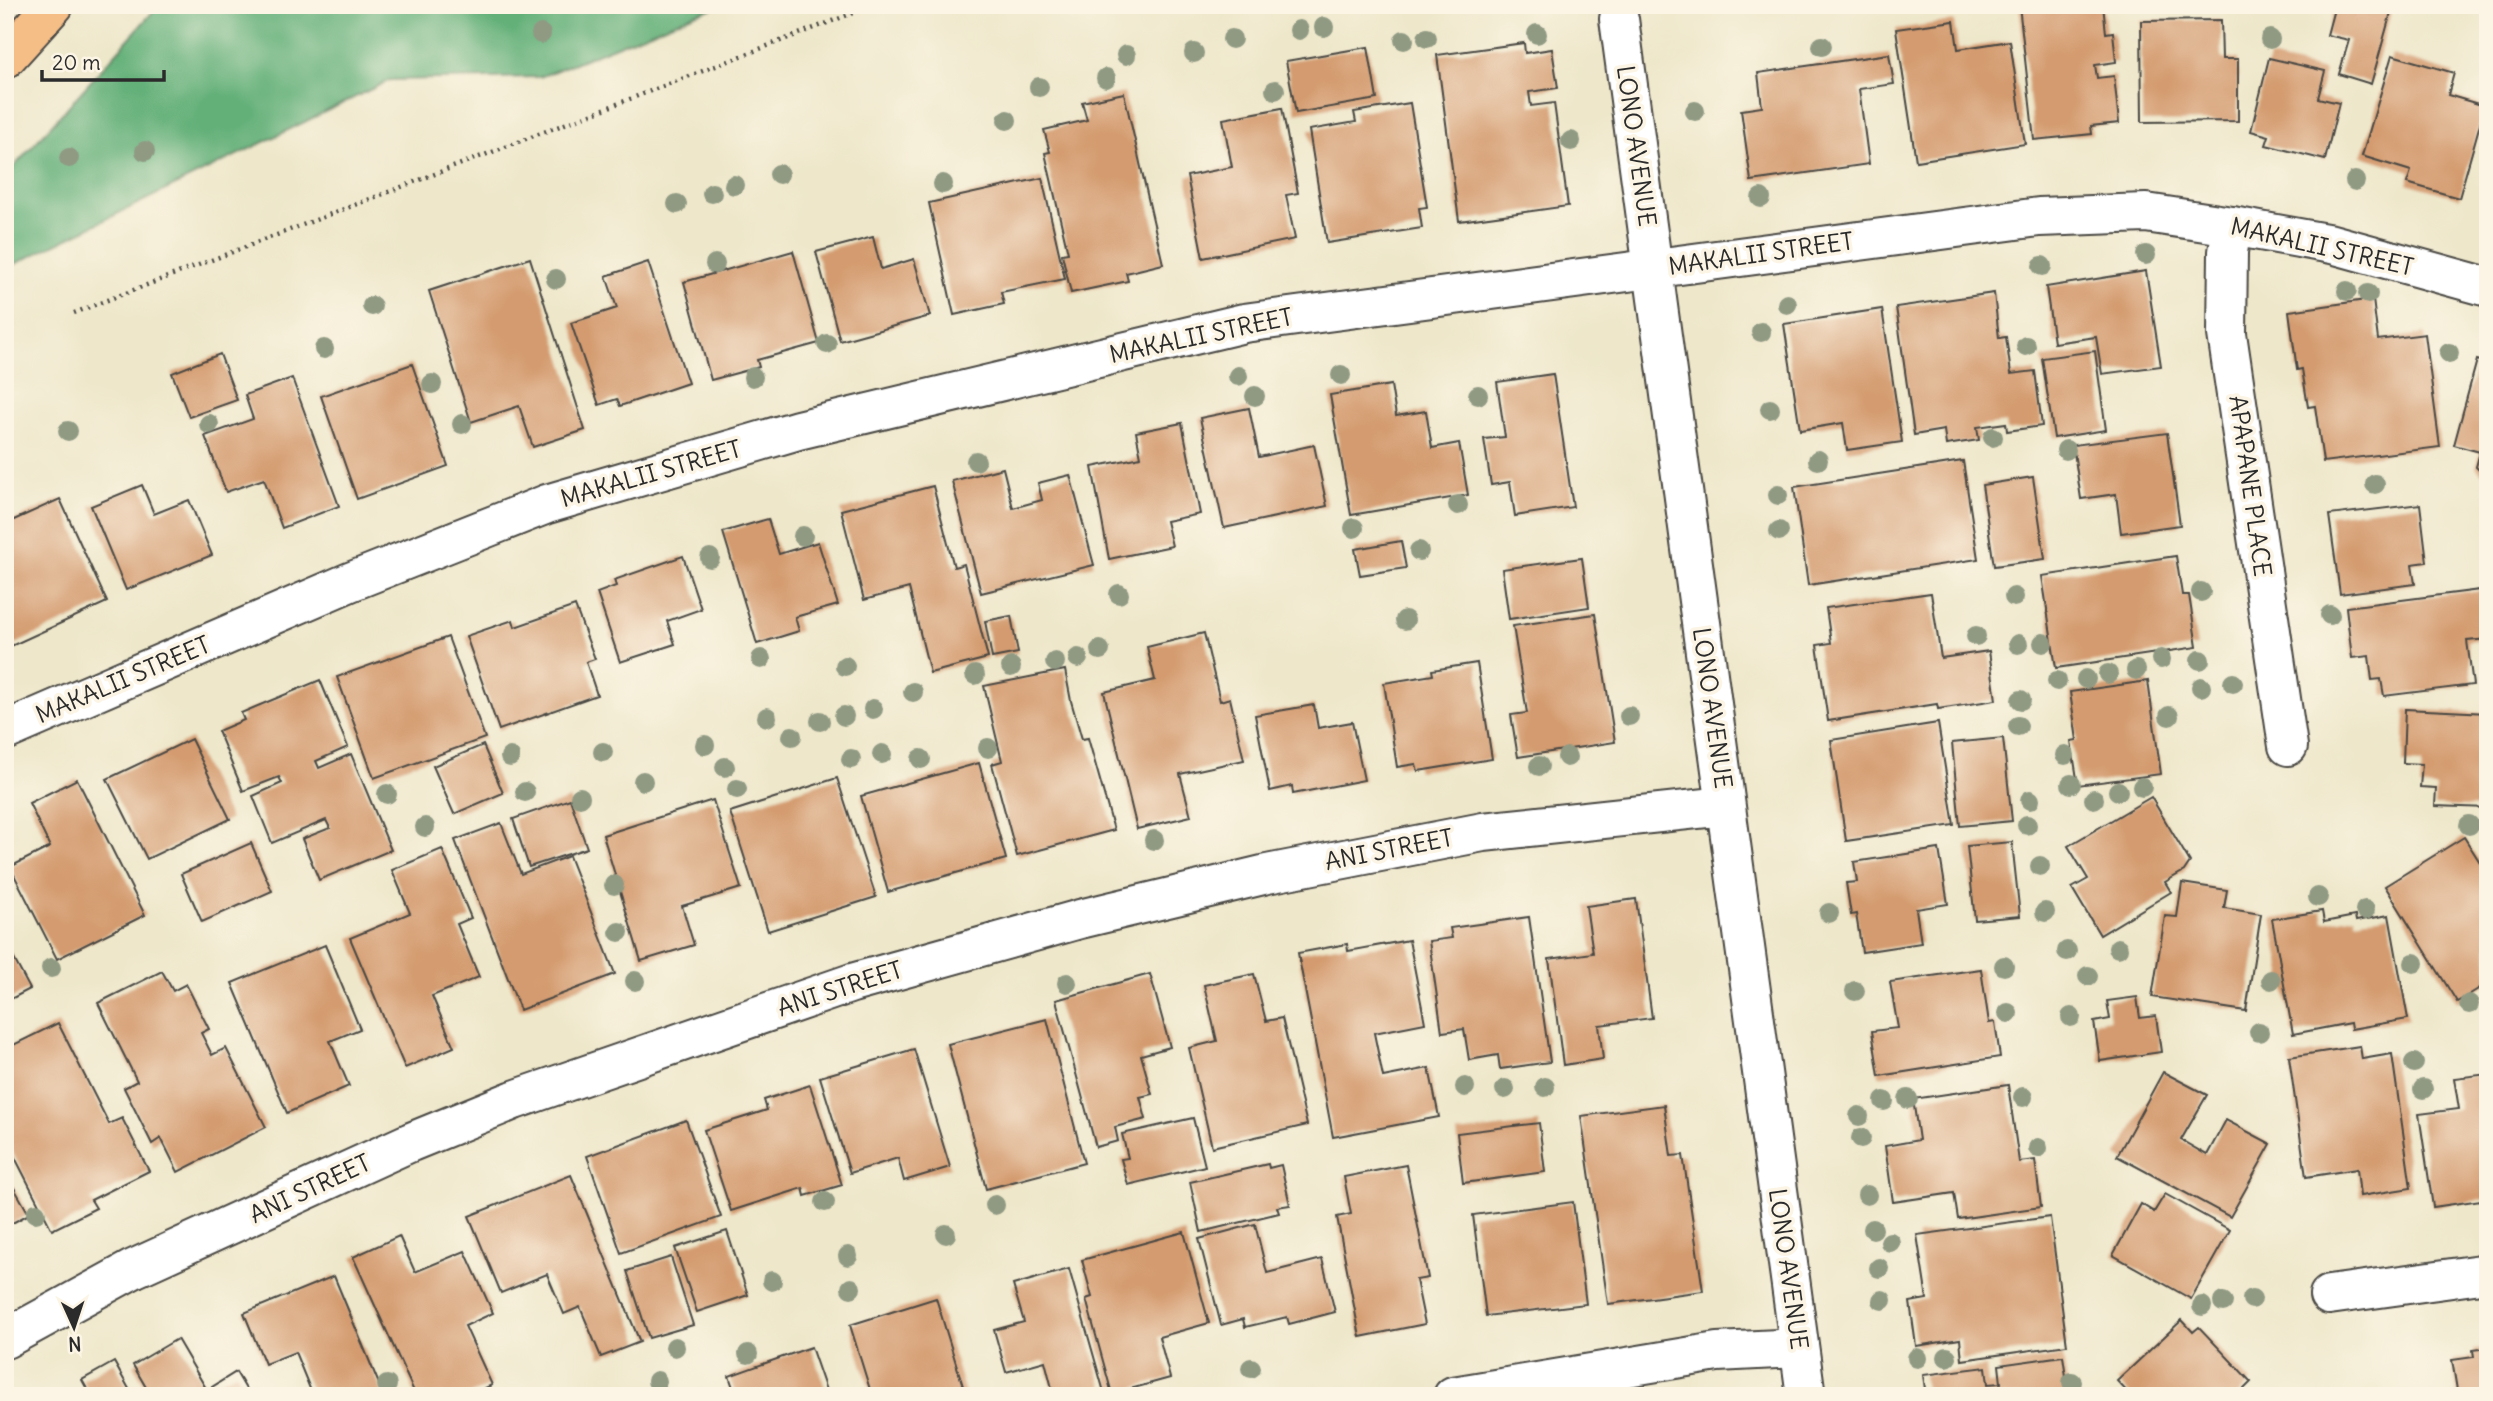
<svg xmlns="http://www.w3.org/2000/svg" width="2493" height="1401" font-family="Delius,sans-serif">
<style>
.forest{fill:#64b079;stroke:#486e52;stroke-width:2}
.building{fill:#d49b6f}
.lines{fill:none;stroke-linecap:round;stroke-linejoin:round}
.minor-casing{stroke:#484743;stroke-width:42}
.major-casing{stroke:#484743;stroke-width:42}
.path{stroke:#484743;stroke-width:4.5;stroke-dasharray:2 5;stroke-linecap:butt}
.minor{stroke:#fff;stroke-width:38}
.major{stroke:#f6be87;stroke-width:38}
.tree{fill:#909a83}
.labels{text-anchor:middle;stroke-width:7;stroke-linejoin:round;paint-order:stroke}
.street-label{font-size:24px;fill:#2b2b2b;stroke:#fcf5e5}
</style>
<rect width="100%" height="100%" fill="#fcf5e5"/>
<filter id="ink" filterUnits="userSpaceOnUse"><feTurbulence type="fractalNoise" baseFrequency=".0143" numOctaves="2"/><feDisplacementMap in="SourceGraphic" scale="14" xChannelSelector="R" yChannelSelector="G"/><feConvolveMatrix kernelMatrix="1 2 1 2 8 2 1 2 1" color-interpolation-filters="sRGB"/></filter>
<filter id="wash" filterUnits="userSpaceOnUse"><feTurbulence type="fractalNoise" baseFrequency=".00686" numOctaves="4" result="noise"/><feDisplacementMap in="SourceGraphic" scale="28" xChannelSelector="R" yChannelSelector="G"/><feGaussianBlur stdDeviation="1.57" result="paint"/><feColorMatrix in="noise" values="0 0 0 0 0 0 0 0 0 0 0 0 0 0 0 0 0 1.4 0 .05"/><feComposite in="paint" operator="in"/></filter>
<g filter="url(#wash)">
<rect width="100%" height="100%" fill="#eee7ca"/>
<path class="forest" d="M159 5H723L697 13 540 77 390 80 5 269V177Z"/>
<g id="blocks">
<g class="building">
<path d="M2019 5H2103L2106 33 2113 32 2116 62 2095 65 2097 78 2114 76 2119 123 2091 126 2092 134 2034 140Z"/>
<path d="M2235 5H2261V9L2235 7Z"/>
<path d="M2335 5H2393L2371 84 2339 74 2349 40 2327 35Z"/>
<path d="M2221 20 2222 59H2238V121L2142 122 2141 21Z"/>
<path d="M1954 21 1958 49 2010 41 2025 144 1916 161 1896 29Z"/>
<path d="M1524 43 1525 53 1552 49 1558 88 1529 92 1531 106 1554 103 1568 206 1459 221 1437 55Z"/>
<path d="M1368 47 1377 99 1296 113 1286 61Z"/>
<path d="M1889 54 1894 84 1859 89 1869 164 1751 181 1741 110 1762 107 1758 73Z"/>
<path d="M2392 55 2454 73 2448 95 2485 106 2459 198 2407 183 2411 171 2362 156Z"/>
<path d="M2269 58 2325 71 2318 98 2339 103 2325 160 2266 145 2269 136 2251 131Z"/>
<path d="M1124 93 1163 264 1126 273 1128 281 1071 293 1062 254 1068 253 1045 153 1050 152 1044 130 1087 120 1082 102Z"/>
<path d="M1410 103 1427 207 1419 208 1422 228 1327 243 1309 130 1356 122 1354 112Z"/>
<path d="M1282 108 1298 193 1286 195 1295 239 1203 258 1187 176 1232 167 1223 119Z"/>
<path d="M1042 178 1065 279 1001 292 1004 304 954 315 929 203Z"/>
<path d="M2488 184V203L2482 202Z"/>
<path d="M873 237 881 269 914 259 930 316 840 341 816 252Z"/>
<path d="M793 251 819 343 757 360 759 367 711 380 684 282Z"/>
<path d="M530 258 585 430 533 447 519 406 471 422 429 291Z"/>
<path d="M648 262 688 383 620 406 617 399 599 405 571 323 617 308 606 276Z"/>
<path d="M2146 271 2161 366 2102 374 2096 337 2054 343 2046 287Z"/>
<path d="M1994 293 1999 338 2006 337 2011 374 2035 371 2042 426 2007 431 2006 423 1977 427 1979 440 1946 445 1944 430 1914 435 1896 307Z"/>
<path d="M2373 299 2378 340 2425 334 2440 447 2323 462 2315 406 2308 407 2302 369 2297 370 2289 311Z"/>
<path d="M1882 309 1902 442 1847 450 1843 423 1800 430 1784 324Z"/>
<path d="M2095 351 2106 430 2054 438 2042 358Z"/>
<path d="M220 354 237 400 189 417 172 373Z"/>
<path d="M2477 360 2488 363V479L2476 467 2480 452 2454 445Z"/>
<path d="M412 364 448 466 357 499 321 396Z"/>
<path d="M1553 374 1573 507 1515 516 1510 482 1491 485 1484 439 1505 437 1497 382Z"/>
<path d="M292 378 339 506 282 528 264 479 226 492 205 436 253 419 245 395Z"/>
<path d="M1391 385 1396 416 1426 411 1432 448 1459 443 1468 495 1351 515 1330 395Z"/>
<path d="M1249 408 1259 457 1314 445 1327 506 1224 528 1200 418Z"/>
<path d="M1182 423 1200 514 1166 521 1172 546 1109 559 1092 467 1141 457 1136 432Z"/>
<path d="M2167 433 2180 525 2121 533 2116 494 2081 499 2073 445Z"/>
<path d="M1963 461 1978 559 1808 585 1794 487Z"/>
<path d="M1003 468 1013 508 1042 500 1038 483 1070 475 1094 565 981 593 952 481Z"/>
<path d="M2033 477 2045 559 1994 566 1982 485Z"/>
<path d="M142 485 154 514 189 500 212 555 126 590 91 506Z"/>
<path d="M933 486 954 567 964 564 988 658 930 673 909 588 864 600 841 510Z"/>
<path d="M60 499 107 602 9 647 5 640V524Z"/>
<path d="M2420 504 2427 562 2412 564 2415 584 2340 594 2329 515Z"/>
<path d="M768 519 779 554 818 542 838 605 795 617 799 631 757 644 723 532Z"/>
<path d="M1401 541 1406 568 1360 575 1355 549Z"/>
<path d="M683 556 701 609 667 621 675 644 620 662 597 593 616 586 614 580Z"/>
<path d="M2176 556 2182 595H2189L2197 647 2056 668 2042 576Z"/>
<path d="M1582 558 1589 607 1509 619 1502 569Z"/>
<path d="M2488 589V639L2467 641 2473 685 2384 696 2381 679 2372 680 2369 656 2352 658 2346 607Z"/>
<path d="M1931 593 1941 658 1989 651 1996 700 1938 709 1937 704 1828 721 1817 645 1831 643 1826 608Z"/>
<path d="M575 606 595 659 586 662 597 695 499 730 466 636 513 620 515 627Z"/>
<path d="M1595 614 1615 742 1518 757 1511 715 1527 713 1513 626Z"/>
<path d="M1011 616 1018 653 992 658 985 621Z"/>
<path d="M1204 633 1220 701 1230 698 1244 760 1180 774 1191 816 1137 829 1104 692 1155 680 1147 647Z"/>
<path d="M448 637 485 738 374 778 337 677Z"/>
<path d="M1477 663 1492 759 1418 771 1416 764 1397 767 1384 683 1433 675 1432 670Z"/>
<path d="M1065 670 1071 701 1082 739 1088 738 1114 830 1017 856 992 764 1002 761 984 686Z"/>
<path d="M320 680 348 747 316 761 319 768 351 754 391 850 319 880 302 839 330 828 326 820 272 843 253 796 282 783 279 777 243 791 218 731 244 720 241 713Z"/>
<path d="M2148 681 2161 774 2078 785 2071 741 2077 740 2070 692Z"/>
<path d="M1314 705 1318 728 1352 722 1364 780 1293 794 1292 786 1270 791 1255 715Z"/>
<path d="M2405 709 2488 713V808L2435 806 2436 788 2420 787 2422 764 2403 763Z"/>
<path d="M1938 723 1954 825 1846 841 1831 740Z"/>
<path d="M2003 738 2012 821 1960 826 1952 743Z"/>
<path d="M191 739 230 819 147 859 107 779Z"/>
<path d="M483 745 503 793 454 814 433 766Z"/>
<path d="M979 763 1006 859 888 892 861 796Z"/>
<path d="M837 778 876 897 768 931 730 812Z"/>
<path d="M77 779 145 915 57 959 10 867 50 847 29 803Z"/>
<path d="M2151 797 2190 862 2184 871 2165 882 2171 892 2100 935 2072 888 2088 879 2068 846Z"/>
<path d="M570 799 587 848 529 867 513 819Z"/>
<path d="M713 800 741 888 682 906 694 945 641 961 603 835Z"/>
<path d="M501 823 521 874 569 856 615 974 520 1010 455 840Z"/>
<path d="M2464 837 2488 875V983L2457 1002 2385 886Z"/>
<path d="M2012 842 2020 916 1975 920 1967 846Z"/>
<path d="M251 843 272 891 202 922 181 874Z"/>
<path d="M442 849 471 918 457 924 479 977 432 996 454 1047 405 1068 350 938 410 913 392 870Z"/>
<path d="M1939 849 1948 904 1916 909 1921 943 1862 952 1856 914 1851 915 1846 883 1857 882 1854 862Z"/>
<path d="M2182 883 2227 890 2224 908 2261 914 2246 1011 2152 997 2165 916 2177 917Z"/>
<path d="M1636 899 1652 1018 1599 1025 1603 1059 1563 1065 1549 959 1593 953 1586 906Z"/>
<path d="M2322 911 2324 922 2355 916 2356 921 2389 915 2408 1019 2351 1029 2350 1023 2293 1034 2272 919Z"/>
<path d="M1529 917 1550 1062 1500 1069 1498 1055 1469 1060 1464 1029 1442 1032 1429 941 1452 938 1450 928Z"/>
<path d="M1409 940 1425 1023 1374 1033 1383 1077 1429 1068 1439 1117 1333 1137 1298 953 1347 944 1348 951Z"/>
<path d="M5 942 30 989 5 1002Z"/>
<path d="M325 945 360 1029 330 1041 349 1086 287 1113 232 983Z"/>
<path d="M1981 969 1989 1023 1995 1022 2000 1057 1879 1076 1872 1031 1898 1028 1890 982Z"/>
<path d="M162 971 173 991 186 984 209 1029 201 1033 212 1055 226 1048 266 1127 178 1172 161 1138 152 1144 124 1088 137 1081 98 1003Z"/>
<path d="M1150 974 1170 1047 1141 1055 1152 1094 1140 1097 1146 1119 1115 1127 1118 1141 1096 1147 1056 1000Z"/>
<path d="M1254 974 1266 1021 1282 1018 1307 1125 1212 1147 1189 1048 1217 1041 1204 985Z"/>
<path d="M2137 997 2140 1018 2156 1016 2161 1052 2100 1061 2094 1022 2110 1019 2107 1001Z"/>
<path d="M1047 1019 1084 1163 986 1189 948 1044Z"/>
<path d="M58 1023 109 1124 122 1118 149 1171 91 1200 96 1208 52 1230 5 1138V1049Z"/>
<path d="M2360 1046 2362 1059 2392 1054 2411 1188 2360 1196 2357 1169 2306 1177 2289 1057Z"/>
<path d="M914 1049 950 1167 904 1181 898 1158 850 1173 820 1077Z"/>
<path d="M2163 1072 2207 1095 2181 1140 2207 1155 2226 1120 2271 1144 2230 1217 2117 1156Z"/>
<path d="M2488 1074V1199L2433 1207 2419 1114 2459 1109 2454 1078Z"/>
<path d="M810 1085 842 1185 805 1196 803 1188 731 1211 704 1130 767 1110 764 1100Z"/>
<path d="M2008 1085 2019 1162 2035 1160 2041 1207 1958 1219 1954 1193 1893 1202 1885 1146 1919 1140 1913 1099Z"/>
<path d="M1664 1105 1671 1156 1683 1155 1703 1291 1608 1304 1581 1116Z"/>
<path d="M1193 1118 1205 1166 1128 1185 1121 1159 1128 1158 1122 1134Z"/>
<path d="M686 1120 721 1217 621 1253 587 1156Z"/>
<path d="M1539 1123 1545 1172 1463 1183 1457 1133Z"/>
<path d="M1268 1164 1269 1168 1281 1165 1290 1205 1277 1207 1279 1213 1201 1232 1190 1182Z"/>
<path d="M1406 1165 1428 1278 1416 1280 1425 1324 1360 1337 1337 1217 1351 1214 1344 1177Z"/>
<path d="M5 1172 29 1214 5 1227Z"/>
<path d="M571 1175 640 1342 601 1357 580 1307 564 1314 547 1274 501 1293 469 1216Z"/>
<path d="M2165 1194 2230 1230 2191 1299 2113 1255 2141 1204 2154 1212Z"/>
<path d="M1573 1202 1586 1304 1486 1316 1473 1215Z"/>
<path d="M2050 1217 2067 1345 1962 1360 1960 1339 1916 1346 1910 1302 1927 1299 1917 1235Z"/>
<path d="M1255 1224 1267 1273 1322 1259 1335 1312 1289 1324 1287 1317 1245 1327 1243 1319 1221 1325 1199 1239Z"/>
<path d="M727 1231 748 1295 697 1312 675 1248Z"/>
<path d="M1184 1232 1209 1323 1159 1337 1170 1378 1112 1394 1086 1299 1092 1297 1082 1260Z"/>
<path d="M399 1236 415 1272 465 1251 493 1313 465 1326 492 1385 467 1396H416L353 1257Z"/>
<path d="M671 1257 693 1325 649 1338 627 1271Z"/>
<path d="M1069 1269 1104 1392 1090 1396H1054L1045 1361 1006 1372 994 1330 1024 1322 1013 1285Z"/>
<path d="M334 1276 384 1396H313L295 1352 265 1364 244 1313Z"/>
<path d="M936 1298 966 1396H872L850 1325Z"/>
<path d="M2182 1320 2193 1332 2199 1327 2251 1382 2237 1396H2131L2117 1381Z"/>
<path d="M177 1339 207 1390 236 1372 250 1396H151L133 1365Z"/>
<path d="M811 1347 828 1396H736L729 1376Z"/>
<path d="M2488 1348V1396H2458L2452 1360 2474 1357 2473 1350Z"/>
<path d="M2063 1356 2069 1396H1926L1923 1375 1986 1367 1988 1384 2001 1383 1999 1365Z"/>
<path d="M114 1362 133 1396H76L87 1389 82 1380Z"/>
</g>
</g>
</g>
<g filter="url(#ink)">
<use href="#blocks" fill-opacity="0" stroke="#484743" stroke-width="2"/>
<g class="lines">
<g class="minor-casing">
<g id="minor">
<path d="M1619 19 1806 1396"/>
<path d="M2232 226 2228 252 2227 334 2288 746"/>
<path d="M5 731 350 582 547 504 798 430 1244 323 2039 217 2146 213 2232 226 2332 244 2488 287"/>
<path d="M2329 1295 2488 1273"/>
<path d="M5 1339 133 1269 411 1142 514 1100 852 983 1080 919 1267 874 1483 832 1725 806"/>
<path d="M1453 1396 1717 1352 1799 1348"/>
</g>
</g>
<g class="major-casing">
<path id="major" d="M5 59 54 5"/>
</g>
<path class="path" d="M74 313 874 5"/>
<use href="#minor" class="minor"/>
<use href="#major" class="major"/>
</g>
<g class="tree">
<circle cx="1324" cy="27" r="10"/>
<circle cx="1299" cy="30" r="10"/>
<circle cx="541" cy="34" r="10"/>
<circle cx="1537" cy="34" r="10"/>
<circle cx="1427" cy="38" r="10"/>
<circle cx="1232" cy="39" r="10"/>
<circle cx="2270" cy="39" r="10"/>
<circle cx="1404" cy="40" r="10"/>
<circle cx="1822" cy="46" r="10"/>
<circle cx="1194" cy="53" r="10"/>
<circle cx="1126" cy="55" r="10"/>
<circle cx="1106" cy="78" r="10"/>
<circle cx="1039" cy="87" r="10"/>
<circle cx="1275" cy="90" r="10"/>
<circle cx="1695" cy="111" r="10"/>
<circle cx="1007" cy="120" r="10"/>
<circle cx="1571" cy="141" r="10"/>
<circle cx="145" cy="151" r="10"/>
<circle cx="69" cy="158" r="10"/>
<circle cx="779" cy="174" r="10"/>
<circle cx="2355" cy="181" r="10"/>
<circle cx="943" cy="184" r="10"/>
<circle cx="734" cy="185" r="10"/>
<circle cx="712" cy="193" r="10"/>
<circle cx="1761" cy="198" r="10"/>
<circle cx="677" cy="204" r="10"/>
<circle cx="2146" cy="255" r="10"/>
<circle cx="715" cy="264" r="10"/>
<circle cx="2042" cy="266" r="10"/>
<circle cx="556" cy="279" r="10"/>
<circle cx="2347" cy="291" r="10"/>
<circle cx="2368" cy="294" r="10"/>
<circle cx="1787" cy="304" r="10"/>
<circle cx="372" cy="306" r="10"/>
<circle cx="1761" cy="332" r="10"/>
<circle cx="827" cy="344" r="10"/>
<circle cx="2026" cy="346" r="10"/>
<circle cx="324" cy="349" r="10"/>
<circle cx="2449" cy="353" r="10"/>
<circle cx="1341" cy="375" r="10"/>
<circle cx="1238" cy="376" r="10"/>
<circle cx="753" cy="377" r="10"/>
<circle cx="432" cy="384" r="10"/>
<circle cx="1478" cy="395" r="10"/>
<circle cx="1255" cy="396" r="10"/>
<circle cx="1770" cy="409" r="10"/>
<circle cx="209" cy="424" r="10"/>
<circle cx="462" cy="424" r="10"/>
<circle cx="68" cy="431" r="10"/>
<circle cx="1993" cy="437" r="10"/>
<circle cx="2066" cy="450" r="10"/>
<circle cx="1818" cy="460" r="10"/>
<circle cx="976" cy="461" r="10"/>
<circle cx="2375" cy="484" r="10"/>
<circle cx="1778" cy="495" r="10"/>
<circle cx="1458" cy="505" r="10"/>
<circle cx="1354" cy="528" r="10"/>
<circle cx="1779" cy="531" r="10"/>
<circle cx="803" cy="536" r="10"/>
<circle cx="1419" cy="551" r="10"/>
<circle cx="710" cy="558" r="10"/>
<circle cx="2201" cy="592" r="10"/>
<circle cx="1119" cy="594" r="10"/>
<circle cx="2014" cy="597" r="10"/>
<circle cx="2330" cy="615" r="10"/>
<circle cx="1405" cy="620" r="10"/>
<circle cx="1976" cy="636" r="10"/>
<circle cx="2043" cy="643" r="10"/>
<circle cx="2018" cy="644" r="10"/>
<circle cx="1100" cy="650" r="10"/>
<circle cx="1078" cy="658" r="10"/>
<circle cx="761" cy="659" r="10"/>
<circle cx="2161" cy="659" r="10"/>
<circle cx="2200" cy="660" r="10"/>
<circle cx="1055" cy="662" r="10"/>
<circle cx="845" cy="666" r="10"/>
<circle cx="1011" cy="667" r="10"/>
<circle cx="2136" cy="670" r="10"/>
<circle cx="2108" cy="674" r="10"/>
<circle cx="975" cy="675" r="10"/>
<circle cx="2086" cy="679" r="10"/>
<circle cx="2057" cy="681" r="10"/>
<circle cx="2233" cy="683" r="10"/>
<circle cx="2201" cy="687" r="10"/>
<circle cx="913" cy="692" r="10"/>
<circle cx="2021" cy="700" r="10"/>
<circle cx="873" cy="709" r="10"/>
<circle cx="844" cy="716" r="10"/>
<circle cx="1629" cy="716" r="10"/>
<circle cx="2169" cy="716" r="10"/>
<circle cx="767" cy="717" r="10"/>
<circle cx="820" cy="721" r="10"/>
<circle cx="2018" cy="726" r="10"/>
<circle cx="792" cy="736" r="10"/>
<circle cx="705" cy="745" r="10"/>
<circle cx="988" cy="748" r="10"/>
<circle cx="603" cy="752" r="10"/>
<circle cx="882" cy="754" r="10"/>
<circle cx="2065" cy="755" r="10"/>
<circle cx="510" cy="757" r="10"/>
<circle cx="1567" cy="757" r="10"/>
<circle cx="851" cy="759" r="10"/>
<circle cx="921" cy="759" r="10"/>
<circle cx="1539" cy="766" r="10"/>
<circle cx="725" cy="767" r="10"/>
<circle cx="643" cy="781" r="10"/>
<circle cx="2071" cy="784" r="10"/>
<circle cx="2142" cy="787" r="10"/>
<circle cx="737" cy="789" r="10"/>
<circle cx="2118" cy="791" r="10"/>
<circle cx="525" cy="792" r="10"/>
<circle cx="387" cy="794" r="10"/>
<circle cx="580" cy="797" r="10"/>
<circle cx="2094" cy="799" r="10"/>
<circle cx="2030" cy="800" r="10"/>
<circle cx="2027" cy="825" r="10"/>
<circle cx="2469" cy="825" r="10"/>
<circle cx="425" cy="827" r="10"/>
<circle cx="1154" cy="840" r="10"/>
<circle cx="2040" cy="866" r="10"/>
<circle cx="614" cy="885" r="10"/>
<circle cx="2318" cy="897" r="10"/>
<circle cx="2365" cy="910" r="10"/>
<circle cx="2045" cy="912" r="10"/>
<circle cx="1829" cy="913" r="10"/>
<circle cx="619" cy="932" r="10"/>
<circle cx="2118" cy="948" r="10"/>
<circle cx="2067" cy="951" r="10"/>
<circle cx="2414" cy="963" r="10"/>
<circle cx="2004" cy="966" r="10"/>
<circle cx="51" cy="968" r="10"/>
<circle cx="2088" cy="976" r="10"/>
<circle cx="2271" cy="980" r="10"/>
<circle cx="635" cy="981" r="10"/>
<circle cx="1067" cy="983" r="10"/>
<circle cx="1855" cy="991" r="10"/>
<circle cx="2469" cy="1004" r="10"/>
<circle cx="2008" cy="1013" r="10"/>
<circle cx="2071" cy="1017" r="10"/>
<circle cx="2259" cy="1032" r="10"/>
<circle cx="2414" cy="1063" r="10"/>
<circle cx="1465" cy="1087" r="10"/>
<circle cx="1545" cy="1087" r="10"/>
<circle cx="1505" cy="1089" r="10"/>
<circle cx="2423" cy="1089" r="10"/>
<circle cx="2023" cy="1097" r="10"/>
<circle cx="1908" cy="1099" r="10"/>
<circle cx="1884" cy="1101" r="10"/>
<circle cx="1859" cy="1116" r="10"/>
<circle cx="1861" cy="1138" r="10"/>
<circle cx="2038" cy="1148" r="10"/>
<circle cx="1867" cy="1195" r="10"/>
<circle cx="825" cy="1202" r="10"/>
<circle cx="995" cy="1205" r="10"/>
<circle cx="36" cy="1213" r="10"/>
<circle cx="1873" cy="1229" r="10"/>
<circle cx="946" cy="1234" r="10"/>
<circle cx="1890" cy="1242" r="10"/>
<circle cx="848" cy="1256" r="10"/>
<circle cx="1879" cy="1268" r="10"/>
<circle cx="772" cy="1281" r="10"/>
<circle cx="851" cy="1288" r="10"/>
<circle cx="2252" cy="1299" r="10"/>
<circle cx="1882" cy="1300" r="10"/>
<circle cx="2223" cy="1302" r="10"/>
<circle cx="2202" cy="1306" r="10"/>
<circle cx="675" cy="1347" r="10"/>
<circle cx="748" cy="1354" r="10"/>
<circle cx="1947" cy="1357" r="10"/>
<circle cx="1917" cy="1358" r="10"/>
<circle cx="1251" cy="1368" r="10"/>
<circle cx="657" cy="1381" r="10"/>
<circle cx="2072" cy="1382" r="10"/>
<circle cx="387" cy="1385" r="10"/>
</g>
</g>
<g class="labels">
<g class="street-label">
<text transform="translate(1636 146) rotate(82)" y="8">LONO AVENUE</text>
<text transform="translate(2322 247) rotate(13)" y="8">MAKALII STREET</text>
<text transform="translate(1761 254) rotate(-8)" y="8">MAKALII STREET</text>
<text transform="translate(1201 336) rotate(-12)" y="8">MAKALII STREET</text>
<text transform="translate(651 474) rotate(-16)" y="8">MAKALII STREET</text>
<text transform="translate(2250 486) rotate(82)" y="8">APAPANE PLACE</text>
<text transform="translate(123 680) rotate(-23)" y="8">MAKALII STREET</text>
<text transform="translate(1712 708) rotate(82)" y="8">LONO AVENUE</text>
<text transform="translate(1389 850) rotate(-11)" y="8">ANI STREET</text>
<text transform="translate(840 989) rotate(-18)" y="8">ANI STREET</text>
<text transform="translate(310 1189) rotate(-25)" y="8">ANI STREET</text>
<text transform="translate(1788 1269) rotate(82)" y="8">LONO AVENUE</text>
</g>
</g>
<rect width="2493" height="1401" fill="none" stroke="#fcf5e5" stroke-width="28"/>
<g transform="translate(74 1327) rotate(177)" stroke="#fcf5e5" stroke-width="5" paint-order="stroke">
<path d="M0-5L12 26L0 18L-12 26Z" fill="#2b2b2b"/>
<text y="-10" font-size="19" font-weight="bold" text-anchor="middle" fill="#2b2b2b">N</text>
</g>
<path d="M42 70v10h122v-10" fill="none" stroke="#2b2b2b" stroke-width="3.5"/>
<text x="52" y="70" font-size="21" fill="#2b2b2b" stroke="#fcf5e5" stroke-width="5" paint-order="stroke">20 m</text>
</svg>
